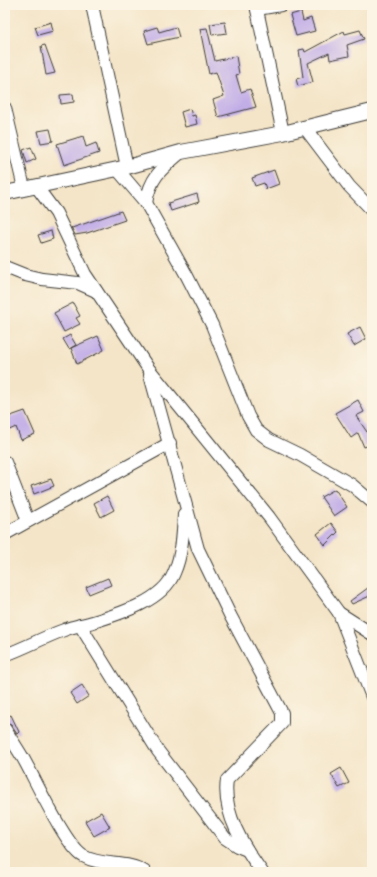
<svg xmlns="http://www.w3.org/2000/svg" width="377" height="877" font-family="'Old Standard TT',serif">
<style>
.building{fill:#c2aee7}
.lines{fill:none;stroke-linecap:round;stroke-linejoin:round}
.minor-casing{stroke:#3c3a36;stroke-width:14}
.tertiary-casing{stroke:#3c3a36;stroke-width:16}
.minor{stroke:#fff;stroke-width:12}
.tertiary{stroke:#fff;stroke-width:14}
</style>
<rect width="100%" height="100%" fill="#fcf5e5"/>
<filter id="ink" filterUnits="userSpaceOnUse"><feTurbulence type="fractalNoise" baseFrequency=".025" numOctaves="2"/><feDisplacementMap in="SourceGraphic" scale="8" xChannelSelector="R" yChannelSelector="G"/><feConvolveMatrix kernelMatrix="1 2 1 2 8 2 1 2 1" color-interpolation-filters="sRGB"/></filter>
<filter id="wash" filterUnits="userSpaceOnUse"><feTurbulence type="fractalNoise" baseFrequency=".012" numOctaves="4" result="noise"/><feDisplacementMap in="SourceGraphic" scale="16" xChannelSelector="R" yChannelSelector="G"/><feGaussianBlur stdDeviation="0.9" result="paint"/><feColorMatrix in="noise" values="0 0 0 0 0 0 0 0 0 0 0 0 0 0 0 0 0 1.4 0 .05"/><feComposite in="paint" operator="in"/></filter>
<g filter="url(#wash)">
<rect width="100%" height="100%" fill="#f4e5c8"/>
<g id="blocks">
<g class="building">
<path d="M301 12 303 21 311 18 315 31 296 36 290 15Z"/>
<path d="M51 22 53 31 38 35 35 27Z"/>
<path d="M225 22 227 33 212 35 210 24Z"/>
<path d="M157 27 159 32 176 27 179 37 148 44 144 31Z"/>
<path d="M207 28 215 61 236 56 239 74 236 75 241 92 250 89 256 107 218 117 213 100 224 96 216 72 209 74 200 29Z"/>
<path d="M360 30 364 39 347 45 349 56 330 60 329 53 308 63 313 82 298 86 296 79 303 77 299 50 304 49 305 52 344 31 345 34Z"/>
<path d="M45 45 55 73 46 75 41 46Z"/>
<path d="M73 94 74 102 61 104 60 95Z"/>
<path d="M190 109 192 116 195 115 197 124 185 127 181 112Z"/>
<path d="M50 129 53 141 41 143 38 131Z"/>
<path d="M83 136 86 147 96 143 99 153 64 165 57 144Z"/>
<path d="M31 147 36 159 27 163 23 150Z"/>
<path d="M274 170 279 184 266 189 264 183 255 186 252 178Z"/>
<path d="M197 194 199 202 171 211 168 203Z"/>
<path d="M121 211 125 220 87 233 75 235 71 227 72 228Z"/>
<path d="M51 231 53 239 41 243 38 235Z"/>
<path d="M73 303 80 316 76 318 80 324 64 332 54 313Z"/>
<path d="M360 327 366 339 354 346 347 334Z"/>
<path d="M70 335 76 345 69 349 63 339Z"/>
<path d="M98 336 104 350 77 364 71 348Z"/>
<path d="M358 400 364 412 356 416 367 432 372 430V444L364 447 358 433 351 438 335 413Z"/>
<path d="M25 411 35 434 21 440 16 427 7 431 5 418Z"/>
<path d="M51 479 54 486 34 494 31 486Z"/>
<path d="M335 489 347 507 334 516 321 497Z"/>
<path d="M107 496 114 510 101 517 94 503Z"/>
<path d="M331 523 338 532 325 545 317 534Z"/>
<path d="M108 578 111 585 89 594 86 587Z"/>
<path d="M372 585V595L352 604 350 601Z"/>
<path d="M82 685 89 696 77 704 70 693Z"/>
<path d="M11 715 19 732 17 734 11 725 5 722V718Z"/>
<path d="M341 768 349 783 339 788 331 774Z"/>
<path d="M101 812 110 827 94 836 85 821Z"/>
</g>
</g>
</g>
<g filter="url(#ink)">
<use href="#blocks" fill-opacity="0" stroke="#3c3a36" stroke-width="1"/>
<g class="lines">
<g class="minor-casing">
<g id="minor">
<path d="M92 5 127 167"/>
<path d="M256 5 283 133"/>
<path d="M257 9 281 5"/>
<path d="M5 108 24 188"/>
<path d="M305 128 349 186 372 210"/>
<path d="M117 169 146 203 187 276 212 325 248 416 256 430 269 440 300 455 352 485 372 502"/>
<path d="M36 186 56 213 85 274 148 368 269 517 339 613 372 697"/>
<path d="M146 203C150 178 161 169 180 153"/>
<path d="M5 267 25 275 42 279 78 283 96 291"/>
<path d="M150 375 198 549 230 615 282 713V723L227 780C222 813 244 847 262 872"/>
<path d="M5 462 28 521"/>
<path d="M5 534 170 443"/>
<path d="M339 613 372 634"/>
<path d="M80 625 158 751 225 838 237 846 247 850"/>
<path d="M5 655C25 648 44 637 64 630 73 626 83 625 93 622 119 614 163 601 174 573 182 555 183 534 184 514"/>
<path d="M5 729C11 739 17 748 23 758 35 779 65 845 83 856 102 867 127 860 145 872"/>
</g>
</g>
<g class="tertiary-casing">
<path id="tertiary" d="M5 193 127 167 181 152 283 133 372 111"/>
</g>
<use href="#minor" class="minor"/>
<use href="#tertiary" class="tertiary"/>
</g>
</g>
<rect width="377" height="877" fill="none" stroke="#fcf5e5" stroke-width="20"/>
</svg>
